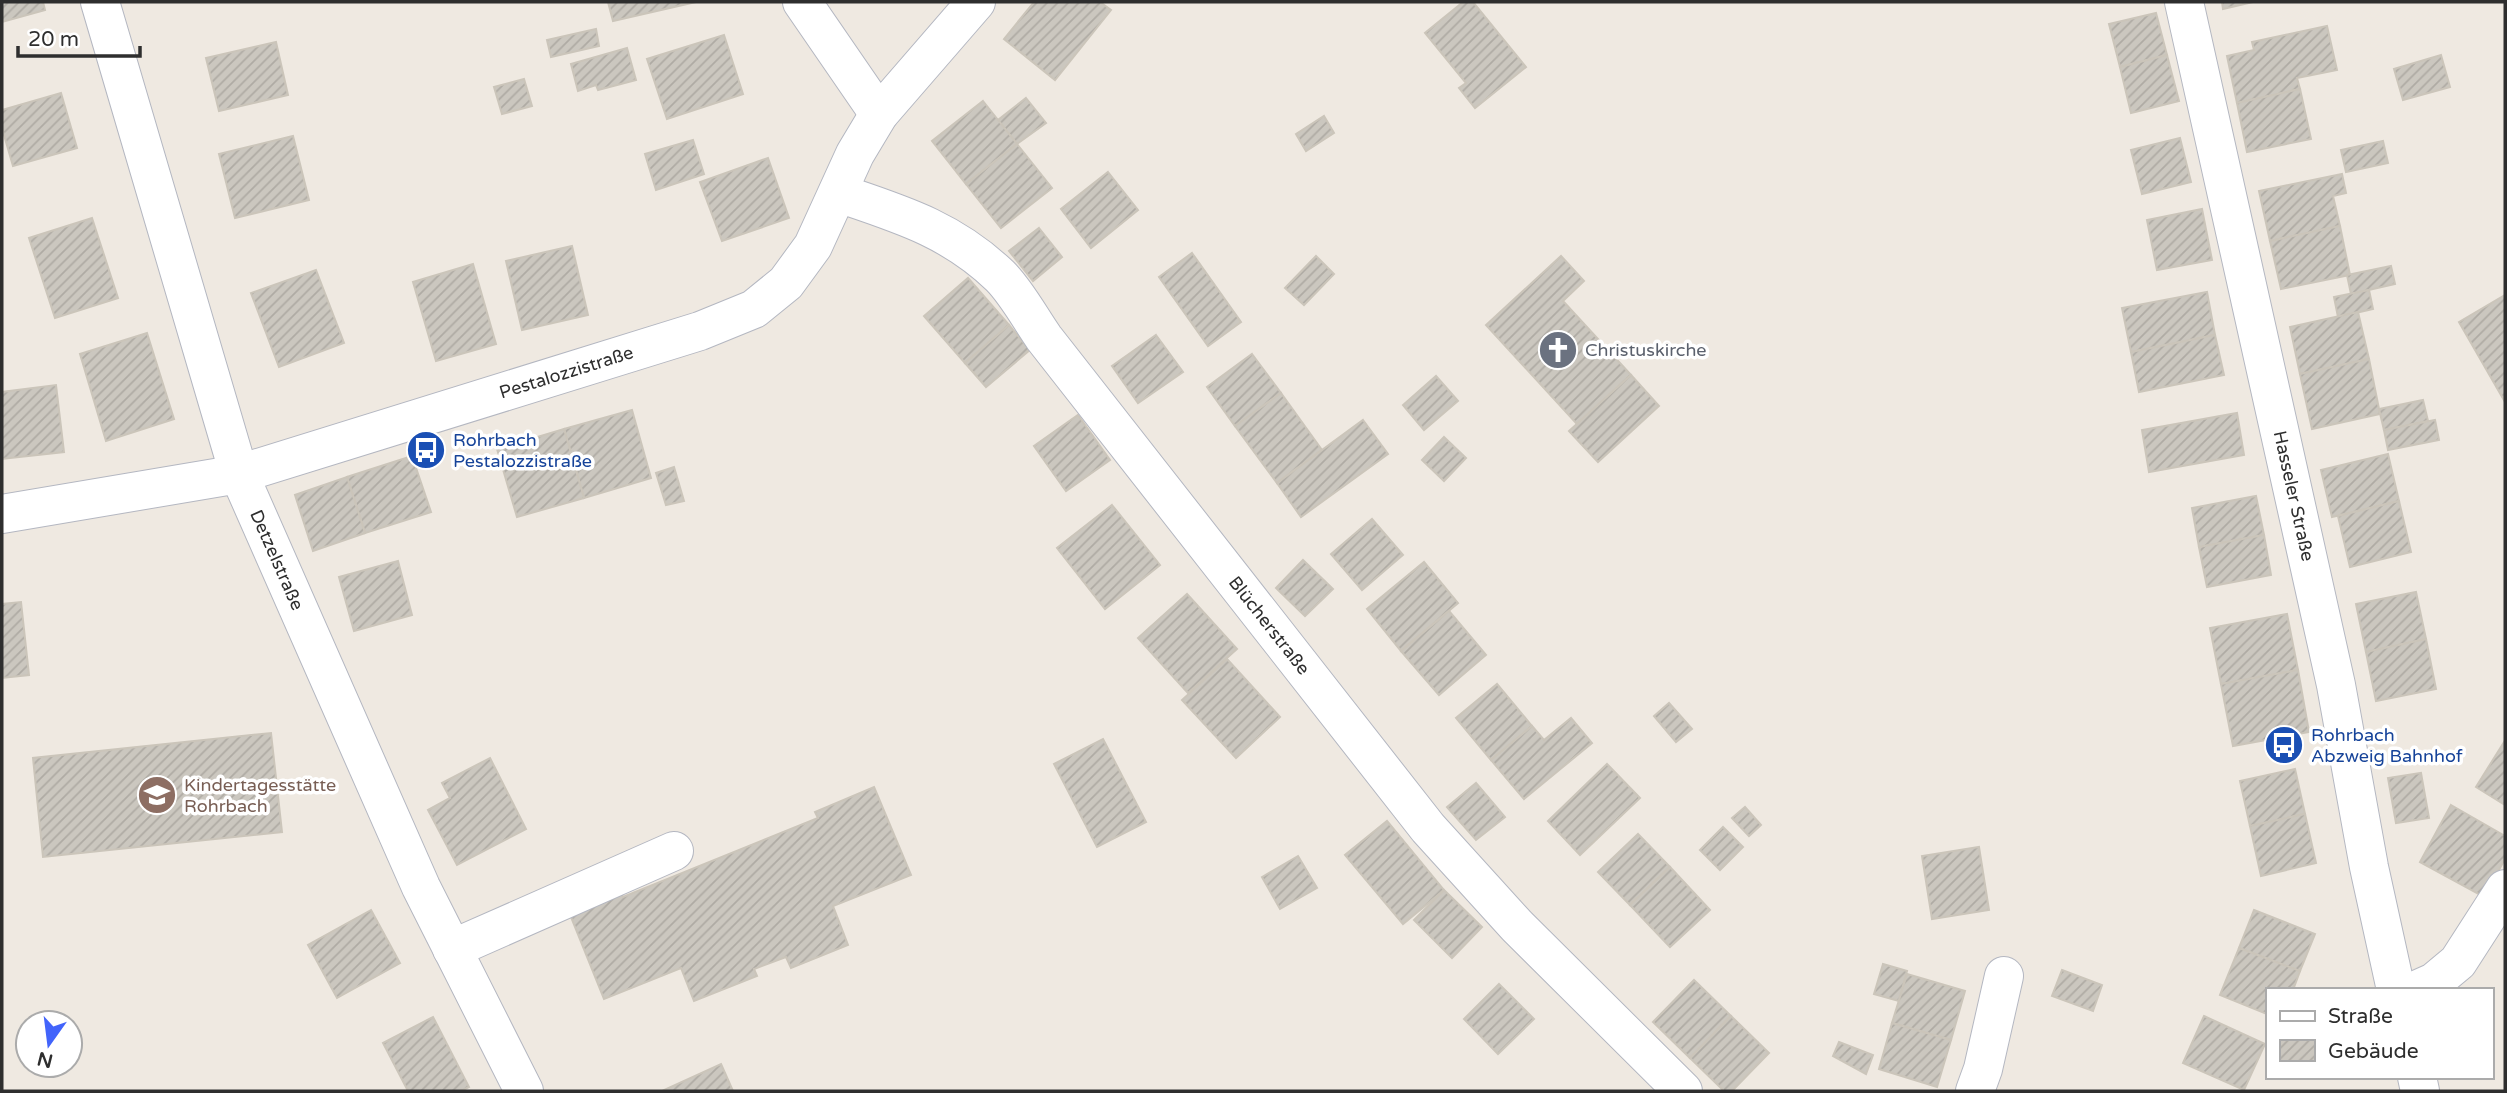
<svg xmlns="http://www.w3.org/2000/svg" width="2507" height="1093" font-family="'Varela Round',sans-serif">
<style>
.building{fill:url(#building-hatch);stroke:#cbc5ba;stroke-width:2}
.lines{fill:none;stroke-linecap:round;stroke-linejoin:round}
.minor-casing{stroke:#b4b7c1;stroke-width:40}
.minor{stroke:#fff;stroke-width:38}
.labels{text-anchor:middle;stroke-width:7;stroke-linejoin:round;paint-order:stroke}
.worship-label{font-size:18px;fill:#5b616d;stroke:#fff;text-anchor:start}
.street-label{font-size:18px;fill:#2e2e2e;stroke:#fff}
.transit-label{font-size:18px;fill:#164399;stroke:#fff;text-anchor:start}
.education-label{font-size:18px;fill:#785e54;stroke:#fff;text-anchor:start}
</style>
<defs>
<pattern id="building-hatch" width="6" height="6" patternUnits="userSpaceOnUse" patternTransform="scale(1.75)"><rect width="6" height="6" fill="#cbc7bf"/><path d="M-1 1l2-2M0 6l6-6M5 7l2-2" fill="none" stroke="#afaba4"/></pattern>
</defs>
<rect width="100%" height="100%" fill="#efe9e1"/>
<g class="building">
<path d="M2 2H43L45 10 2 22Z"/>
<path d="M608 2H696L613 21Z"/>
<path d="M1034 2H1100L1111 10 1055 80 1004 39Z"/>
<path d="M1463 2H1473L1526 67 1475 108 1459 88 1466 83 1425 33Z"/>
<path d="M2222 2H2253L2223 9Z"/>
<path d="M2156 13 2167 55 2120 67 2109 24Z"/>
<path d="M2327 26 2337 70 2297 78 2300 89 2237 103 2227 56 2254 50 2252 42Z"/>
<path d="M596 29 599 46 551 57 547 40Z"/>
<path d="M724 35 743 94 667 119 647 59Z"/>
<path d="M276 42 288 95 219 111 206 58Z"/>
<path d="M627 48 636 80 598 90 596 85 578 91 571 64Z"/>
<path d="M2167 55 2179 101 2131 113 2120 67Z"/>
<path d="M2441 55 2450 87 2403 100 2394 69Z"/>
<path d="M524 79 532 106 502 114 494 87Z"/>
<path d="M2300 89 2311 139 2247 152 2237 103Z"/>
<path d="M61 93 77 148 13 166 2 128V110Z"/>
<path d="M1026 98 1046 123 1017 144 998 120Z"/>
<path d="M983 101 1017 144 966 184 932 141Z"/>
<path d="M1324 116 1334 133 1306 151 1296 134Z"/>
<path d="M293 136 309 200 235 218 219 154Z"/>
<path d="M2180 138 2191 182 2142 194 2131 150Z"/>
<path d="M693 140 704 174 656 190 645 154Z"/>
<path d="M2383 141 2388 163 2346 172 2341 150Z"/>
<path d="M1017 144 1052 188 1001 228 966 184Z"/>
<path d="M768 158 789 218 722 241 700 182Z"/>
<path d="M1108 172 1138 210 1091 248 1061 209Z"/>
<path d="M2342 174 2346 193 2333 196 2340 226 2270 241 2259 191Z"/>
<path d="M2202 209 2212 260 2157 270 2147 220Z"/>
<path d="M92 218 118 298 55 318 29 238Z"/>
<path d="M2340 226 2350 275 2281 289 2270 241Z"/>
<path d="M1039 228 1062 257 1033 281 1009 251Z"/>
<path d="M572 246 588 315 522 330 506 261Z"/>
<path d="M1192 253 1241 322 1208 346 1159 277Z"/>
<path d="M1316 256 1334 274 1304 305 1285 288Z"/>
<path d="M1561 256 1584 281 1563 301 1631 375 1577 424 1486 325Z"/>
<path d="M473 264 496 344 436 361 413 282Z"/>
<path d="M2391 266 2395 284 2351 294 2347 275Z"/>
<path d="M316 270 344 343 279 367 251 293Z"/>
<path d="M968 278 1009 325 965 363 924 316Z"/>
<path d="M2369 290 2373 309 2338 317 2334 297Z"/>
<path d="M2207 292 2215 335 2131 352 2122 308Z"/>
<path d="M2505 295V402L2459 322Z"/>
<path d="M2358 312 2369 359 2300 374 2290 327Z"/>
<path d="M1009 325 1030 350 986 387 965 363Z"/>
<path d="M147 333 174 419 106 441 80 354Z"/>
<path d="M1156 335 1183 372 1138 403 1112 366Z"/>
<path d="M2215 335 2224 375 2139 392 2131 352Z"/>
<path d="M1252 354 1281 393 1235 426 1207 387Z"/>
<path d="M2369 359 2380 414 2312 429 2300 374Z"/>
<path d="M1631 375 1659 406 1598 462 1569 431Z"/>
<path d="M1436 376 1458 401 1424 430 1403 405Z"/>
<path d="M56 385 64 452 2 459V392Z"/>
<path d="M1281 393 1322 450 1277 483 1235 426Z"/>
<path d="M2423 400 2428 421 2384 430 2379 409Z"/>
<path d="M632 410 651 478 584 498 564 429Z"/>
<path d="M2237 413 2244 455 2149 472 2142 430Z"/>
<path d="M1078 415 1110 460 1066 491 1034 446Z"/>
<path d="M1363 420 1388 454 1301 517 1277 483Z"/>
<path d="M2435 420 2439 440 2388 450 2384 430Z"/>
<path d="M564 429 584 498 517 517 497 449Z"/>
<path d="M1444 437 1466 458 1444 481 1422 460Z"/>
<path d="M2388 454 2399 501 2332 517 2321 470Z"/>
<path d="M412 456 431 512 365 533 347 477Z"/>
<path d="M674 467 684 501 666 505 656 473Z"/>
<path d="M347 477 365 533 313 551 295 495Z"/>
<path d="M2256 496 2264 535 2199 547 2192 508Z"/>
<path d="M2399 501 2411 552 2350 567 2338 516Z"/>
<path d="M1112 505 1160 565 1105 609 1057 548Z"/>
<path d="M1372 519 1403 555 1362 590 1331 554Z"/>
<path d="M2264 535 2271 575 2207 587 2199 547Z"/>
<path d="M1303 560 1333 589 1305 616 1276 588Z"/>
<path d="M398 561 412 615 354 631 339 577Z"/>
<path d="M1424 562 1458 603 1401 651 1367 609Z"/>
<path d="M2416 592 2426 639 2366 652 2356 604Z"/>
<path d="M1187 594 1237 649 1188 693 1138 638Z"/>
<path d="M21 602 29 675 2 678V604Z"/>
<path d="M1449 611 1486 655 1439 695 1401 651Z"/>
<path d="M2287 614 2298 670 2221 684 2210 628Z"/>
<path d="M2426 639 2436 689 2376 701 2366 652Z"/>
<path d="M1227 659 1280 717 1236 758 1182 700Z"/>
<path d="M2298 670 2309 732 2233 746 2221 684Z"/>
<path d="M1497 684 1532 726 1491 760 1456 718Z"/>
<path d="M1669 703 1692 729 1676 742 1654 716Z"/>
<path d="M1571 718 1592 743 1524 799 1491 760 1532 726 1544 740Z"/>
<path d="M271 733 282 832 43 857 33 758Z"/>
<path d="M1103 739 1146 822 1097 847 1054 764Z"/>
<path d="M2504 742 2505 743V805L2476 787Z"/>
<path d="M490 758 526 829 457 865 428 810 450 798 442 783Z"/>
<path d="M1607 764 1640 798 1580 855 1548 821Z"/>
<path d="M2295 769 2305 814 2250 826 2240 781Z"/>
<path d="M2421 773 2429 818 2396 823 2388 778Z"/>
<path d="M1476 783 1505 817 1476 840 1447 807Z"/>
<path d="M874 787 911 875 833 906 848 945 791 968 786 957 754 969 757 976 694 1001 681 968 604 999 569 912 620 891 623 897 818 818 815 812Z"/>
<path d="M2451 805 2505 836V859L2484 897 2420 862Z"/>
<path d="M1745 807 1761 825 1749 836 1732 818Z"/>
<path d="M2305 814 2316 863 2261 876 2250 826Z"/>
<path d="M1387 821 1444 890 1403 924 1345 855Z"/>
<path d="M1723 827 1743 847 1720 870 1700 850Z"/>
<path d="M1638 834 1670 867 1630 905 1598 872Z"/>
<path d="M1979 847 1989 910 1932 919 1922 856Z"/>
<path d="M1298 856 1317 888 1280 909 1262 877Z"/>
<path d="M1670 867 1710 910 1670 947 1630 905Z"/>
<path d="M1444 890 1482 927 1452 958 1414 920Z"/>
<path d="M371 910 400 963 337 998 308 945Z"/>
<path d="M2254 910 2315 934 2300 971 2239 948Z"/>
<path d="M2239 948 2300 971 2293 990H2267V1014L2220 995Z"/>
<path d="M1883 964 1907 971 1899 1001 1874 994Z"/>
<path d="M2062 970 2102 985 2093 1011 2052 996Z"/>
<path d="M1907 974 1965 991 1951 1040 1892 1023Z"/>
<path d="M1694 980 1731 1016 1690 1058 1653 1022Z"/>
<path d="M1499 984 1534 1019 1498 1054 1464 1019Z"/>
<path d="M1731 1016 1769 1053 1732 1091H1724L1690 1058Z"/>
<path d="M2204 1016 2265 1044 2244 1090 2183 1063Z"/>
<path d="M433 1017 469 1087 461 1091H408L383 1043Z"/>
<path d="M1892 1023 1951 1040 1937 1087 1879 1069Z"/>
<path d="M1839 1042 1873 1055 1866 1074 1833 1056Z"/>
<path d="M721 1064 733 1091H665L664 1090Z"/>
</g>
<g class="lines">
<g class="minor-casing">
<g id="minor">
<path id="s1" d="M100 2 239 474 421 887 524 1091"/>
<path d="M802 2 879 114"/>
<path id="s2" d="M2184 2 2336 685 2369 867 2396 990"/>
<path id="s3" d="M838 193C900 214 951 229 1000 276 1017 293 1030 318 1044 338L1428 828 1517 926 1683 1091"/>
<path id="s4" d="M2 514 239 474 700 331 754 309 786 283 813 246 855 154 879 114 976 2"/>
<path d="M452 949 674 851"/>
<path d="M2416 990 2434 982 2458 962 2505 889"/>
<path d="M2417 1077 2420 1091"/>
<path d="M1975 1091 1983 1069 2004 976"/>
</g>
</g>
<use href="#minor" class="minor"/>
</g>
<defs>
<g id="church-disc" transform="scale(2.0125)"><circle r="9.5" fill="#6b7280" stroke="#fff"/><path d="M-1.2-6h2.4v3.5h3.3v2.4h-3.3V6h-2.4V-.1h-3.3v-2.4h3.3Z" fill="#fff"/></g>
<g id="bus-disc" transform="scale(2.0125)"><circle r="9.5" fill="#1a4fb4" stroke="#fff"/><path d="M-5-6H5V4H4V6H2V4H-2V6H-4V4H-5ZM-3.5-4V0h7V-4ZM-3.5 1.2v1.5H-2V1.2ZM2 1.2v1.5H3.5V1.2Z" fill="#fff"/></g>
<g id="school-disc" transform="scale(2.0125)"><circle r="9.5" fill="#8d6e63" stroke="#fff"/><path d="M0-5L7-2L0 1L-7-2ZM-4 1L0 2.5L4 1V4Q0 6-4 4Z" fill="#fff"/></g>
</defs>
<g fill-rule="evenodd">
<use href="#church-disc" x="1558" y="350"/>
<use href="#bus-disc" x="426" y="450"/>
<use href="#bus-disc" x="2284" y="745"/>
<use href="#school-disc" x="157" y="795"/>
</g>
<g class="labels">
<g class="worship-label">
<text x="1585" y="356">Christuskirche</text>
</g>
<g class="street-label">
<text dy="6" stroke="none"><textPath href="#s4" startOffset="583">Pestalozzistraße</textPath></text>
<text dy="6" stroke="none"><textPath href="#s2" startOffset="506">Hasseler Straße</textPath></text>
<text dy="6" stroke="none"><textPath href="#s1" startOffset="586">Detzelstraße</textPath></text>
<text dy="6" stroke="none"><textPath href="#s3" startOffset="625">Blücherstraße</textPath></text>
</g>
<g class="transit-label">
<text x="453" y="446">Rohrbach<tspan x="453" dy="21">Pestalozzistraße</tspan></text>
<text x="2311" y="741">Rohrbach<tspan x="2311" dy="21">Abzweig Bahnhof</tspan></text>
</g>
<g class="education-label">
<text x="184" y="791">Kindertagesstätte<tspan x="184" dy="21">Rohrbach</tspan></text>
</g>
</g>
<rect width="2507" height="1093" fill="none" stroke="#2e2e2e" stroke-width="7"/>
<rect x="2266" y="988" width="228" height="91" fill="#ffffff" stroke="#ababab" stroke-width="2"/>
<rect x="2280" y="1011" width="35" height="10" fill="#ffffff" stroke="#ababab" stroke-width="2"/>
<text x="2328" y="1023" font-size="21" fill="#2e2e2e">Straße</text>
<rect x="2280" y="1040" width="35" height="21" fill="url(#building-hatch)" stroke="#ababab" stroke-width="2"/>
<text x="2328" y="1058" font-size="21" fill="#2e2e2e">Gebäude</text>
<g transform="translate(49 1044) rotate(194)"><circle r="33" fill="#ffffff" stroke="#ababab" stroke-width="2"/>
<path d="M0-5L12 26L0 18L-12 26Z" fill="#4264fb"/>
<text y="-10" font-size="19" font-weight="bold" text-anchor="middle" fill="#2e2e2e">N</text>
</g>
<path d="M18 46v10h122v-10" fill="none" stroke="#2e2e2e" stroke-width="3.5"/>
<text x="28" y="46" font-size="21" fill="#2e2e2e" stroke="#ffffff" stroke-width="5" paint-order="stroke">20 m</text>
</svg>
